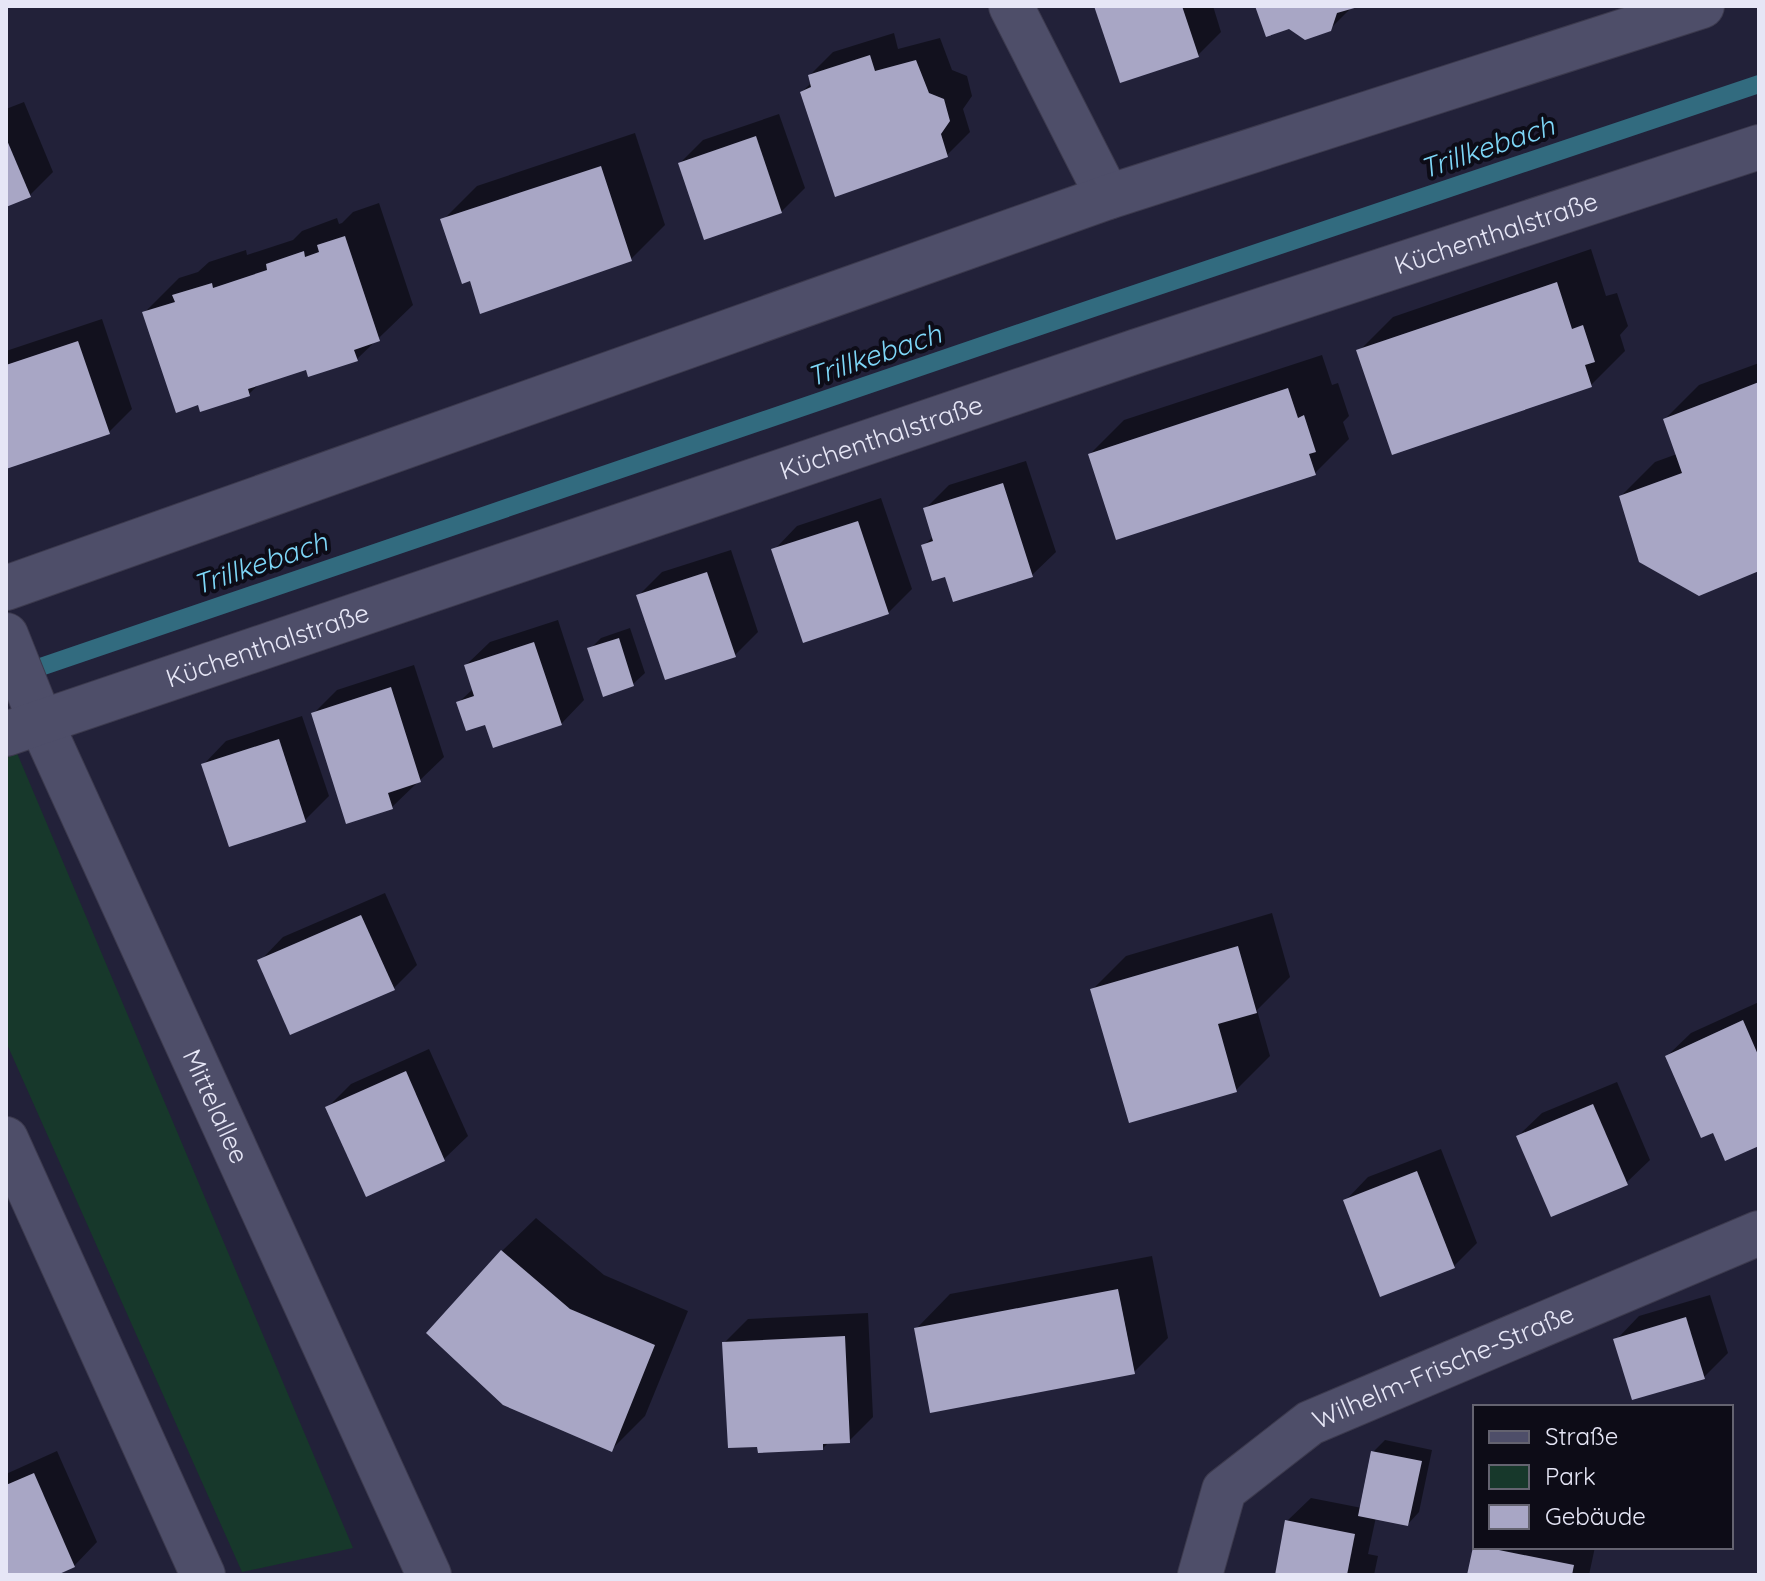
<svg xmlns="http://www.w3.org/2000/svg" width="1765" height="1581" font-family="Quicksand,sans-serif">
<style>
.green{fill:#17382b}
.shadow{fill:#0007}
.lines{fill:none;stroke-linecap:round;stroke-linejoin:round}
.stream{stroke:#326b7f;stroke-width:18}
.building{fill:#a8a6c5}
.minor-casing{stroke:#3c3a4e;stroke-width:46}
.minor{stroke:#4e4e69;stroke-width:44}
.labels{text-anchor:middle;stroke-width:8;stroke-linejoin:round;paint-order:stroke}
.street-label{font-size:26px;fill:#e6e6f6;stroke:#0d0c17}
.water-label{font-size:28px;font-style:italic;fill:#7ed7f8;stroke:#0d0c17}
</style>
<rect width="100%" height="100%" fill="#222139"/>
<path class="green" d="M17 753 353 1548 242 1572 6 1042V758Z"/>
<g class="shadow">
<path d="M1096 6H1213L1221 32 1198 55Z"/>
<path d="M1257 6H1353L1330 29Z"/>
<path d="M894 33 898 49 940 38 952 70 967 76 972 96 963 109 970 132 947 155 802 92 812 82 810 75 833 52Z"/>
<path d="M24 102 53 172 30 195 6 205V109Z"/>
<path d="M779 114 805 188 781 212 680 163 703 140Z"/>
<path d="M635 133 665 225 631 259 471 279 443 220 477 186Z"/>
<path d="M379 203 413 305 357 359 307 367 260 383 249 394 144 313 179 278 198 272 209 262 246 250 247 255 293 240 302 231 337 218 339 224 342 223 353 212Z"/>
<path d="M1591 249 1606 296 1617 293 1628 326 1620 335 1625 351 1591 385 1359 351 1393 317Z"/>
<path d="M102 319 132 409 109 432 6 467V351Z"/>
<path d="M1322 355 1332 385 1338 383 1349 416 1343 422 1349 439 1315 473 1090 454 1124 420Z"/>
<path d="M1759 363V569L1621 496 1655 462 1677 454 1665 419 1699 385Z"/>
<path d="M1026 461 1056 552 1032 575 946 574 923 546 934 536 925 509 949 485Z"/>
<path d="M881 498 912 589 888 613 774 550 797 526Z"/>
<path d="M731 550 758 632 735 655 638 596 662 572Z"/>
<path d="M558 620 584 700 561 724 487 722 458 703 474 688 466 665 490 642Z"/>
<path d="M630 628 645 673 633 684 590 649 601 638Z"/>
<path d="M414 665 444 757 392 807 313 714 337 690Z"/>
<path d="M302 716 329 796 305 820 203 765 226 741Z"/>
<path d="M385 893 417 965 393 989 260 961 283 937Z"/>
<path d="M1272 913 1290 977 1257 1010 1270 1056 1236 1090 1092 990 1126 956Z"/>
<path d="M1759 1002V1144L1714 1130 1667 1056 1691 1033Z"/>
<path d="M429 1049 468 1136 444 1159 328 1107 351 1084Z"/>
<path d="M1617 1082 1650 1160 1626 1183 1518 1136 1542 1113Z"/>
<path d="M1441 1149 1477 1243 1454 1266 1345 1201 1368 1177Z"/>
<path d="M536 1218 604 1275 688 1311 645 1416 611 1450 502 1251Z"/>
<path d="M1152 1256 1168 1338 1134 1372 916 1329 950 1294Z"/>
<path d="M1710 1295 1728 1353 1704 1377 1634 1398 1616 1340 1639 1316Z"/>
<path d="M868 1313 873 1417 849 1441 829 1442 822 1449 725 1342 748 1319Z"/>
<path d="M1385 1440 1432 1450 1419 1512 1408 1524 1376 1517 1368 1554 1378 1556 1374 1575H1277L1287 1521 1311 1498 1362 1508 1373 1452Z"/>
<path d="M57 1451 97 1542 74 1566 52 1575H6V1474Z"/>
<path d="M1475 1546V1547H1595L1589 1575H1469Z"/>
</g>
<g class="lines">
<path class="stream" d="M20 674 1096 307 1759 84"/>
</g>
<g class="building">
<path d="M1094 6H1182L1199 57 1120 83Z"/>
<path d="M1255 6H1358V7L1337 13 1331 31 1305 40 1289 29 1266 37Z"/>
<path d="M870 55 875 71 916 60 929 93 944 99 950 121 941 134 948 157 835 197 800 92 811 87 808 75Z"/>
<path d="M756 136 782 213 704 240 678 163Z"/>
<path d="M6 138 31 197 6 207Z"/>
<path d="M601 166 632 261 480 314 470 281 462 284 440 219Z"/>
<path d="M345 236 380 341 354 350 358 361 308 377 306 370 248 389 250 396 200 412 198 405 176 413 142 312 175 302 172 295 212 283 213 288 267 270 266 264 304 251 305 257 319 252 317 245Z"/>
<path d="M1557 282 1572 329 1583 325 1595 362 1585 365 1592 387 1392 455 1356 350Z"/>
<path d="M78 341 110 434 6 469V365Z"/>
<path d="M1759 382V571L1699 596 1639 562 1619 496 1682 473 1663 419Z"/>
<path d="M1288 388 1298 418 1304 415 1316 452 1309 454 1316 475 1116 540 1088 454Z"/>
<path d="M1003 483 1033 577 953 602 945 577 932 581 921 545 933 541 923 508Z"/>
<path d="M858 521 889 614 803 643 771 549Z"/>
<path d="M707 572 736 657 665 680 636 595Z"/>
<path d="M619 638 634 686 603 697 587 648Z"/>
<path d="M534 642 562 725 493 748 485 725 466 731 456 702 474 696 464 665Z"/>
<path d="M391 687 421 782 388 793 393 809 346 824 311 713Z"/>
<path d="M279 739 306 822 229 847 201 764Z"/>
<path d="M361 915 395 990 290 1035 257 960Z"/>
<path d="M1238 946 1257 1013 1218 1024 1237 1092 1129 1123 1090 989Z"/>
<path d="M1743 1020 1759 1057V1146L1725 1161 1713 1133 1701 1138 1665 1056Z"/>
<path d="M406 1071 445 1161 366 1197 325 1107Z"/>
<path d="M1593 1104 1628 1185 1551 1217 1516 1136Z"/>
<path d="M1417 1171 1455 1268 1380 1297 1343 1200Z"/>
<path d="M501 1250 570 1309 655 1345 612 1452 503 1405 426 1333Z"/>
<path d="M1118 1289 1135 1374 930 1413 914 1328Z"/>
<path d="M1686 1317 1705 1379 1632 1400 1613 1339Z"/>
<path d="M845 1336 850 1443 823 1444V1450L758 1453 757 1447 728 1448 722 1342Z"/>
<path d="M1371 1451 1422 1461 1408 1526 1358 1516Z"/>
<path d="M34 1473 75 1567 57 1575H6V1485Z"/>
<path d="M1285 1520 1355 1534 1347 1575H1275Z"/>
<path d="M1473 1547H1484L1574 1565 1572 1575H1467Z"/>
</g>
<g class="lines">
<g class="minor-casing">
<g id="minor">
<path d="M1011 6 1108 197"/>
<path d="M6 588 1108 197 1702 6"/>
<path id="s1" d="M6 635 41 723 429 1575"/>
<path id="s2" d="M6 734 1137 351 1759 147"/>
<path d="M6 1139 203 1575"/>
<path id="s3" d="M1200 1575 1224 1490 1310 1423 1759 1233"/>
</g>
</g>
<use href="#minor" class="minor"/>
</g>
<g class="labels">
<g class="street-label">
<text dy="9" stroke="none"><textPath href="#s2" startOffset="1572">Küchenthalstraße</textPath></text>
<text dy="9" stroke="none"><textPath href="#s2" startOffset="924">Küchenthalstraße</textPath></text>
<text dy="9" stroke="none"><textPath href="#s2" startOffset="276">Küchenthalstraße</textPath></text>
<text dy="9" stroke="none"><textPath href="#s1" startOffset="516">Mittelallee</textPath></text>
<text dy="9" stroke="none"><textPath href="#s3" startOffset="342">Wilhelm-Frische-Straße</textPath></text>
</g>
<g class="water-label">
<text transform="translate(1487 147) rotate(-19)" y="10">Trillkebach</text>
<text transform="translate(874 355) rotate(-19)" y="10">Trillkebach</text>
<text transform="translate(260 563) rotate(-19)" y="10">Trillkebach</text>
</g>
</g>
<rect width="1765" height="1581" fill="none" stroke="#e6e6f6" stroke-width="16"/>
<rect x="1473" y="1405" width="260" height="144" fill="#0d0c17" stroke="#646370" stroke-width="2"/>
<rect x="1489" y="1431" width="40" height="12" fill="#4e4e69" stroke="#646370" stroke-width="2"/>
<text x="1545" y="1445" font-size="24" fill="#e6e6f6">Straße</text>
<rect x="1489" y="1465" width="40" height="24" fill="#17382b" stroke="#646370" stroke-width="2"/>
<text x="1545" y="1485" font-size="24" fill="#e6e6f6">Park</text>
<rect x="1489" y="1505" width="40" height="24" fill="#a8a6c5" stroke="#646370" stroke-width="2"/>
<text x="1545" y="1525" font-size="24" fill="#e6e6f6">Gebäude</text>
</svg>
